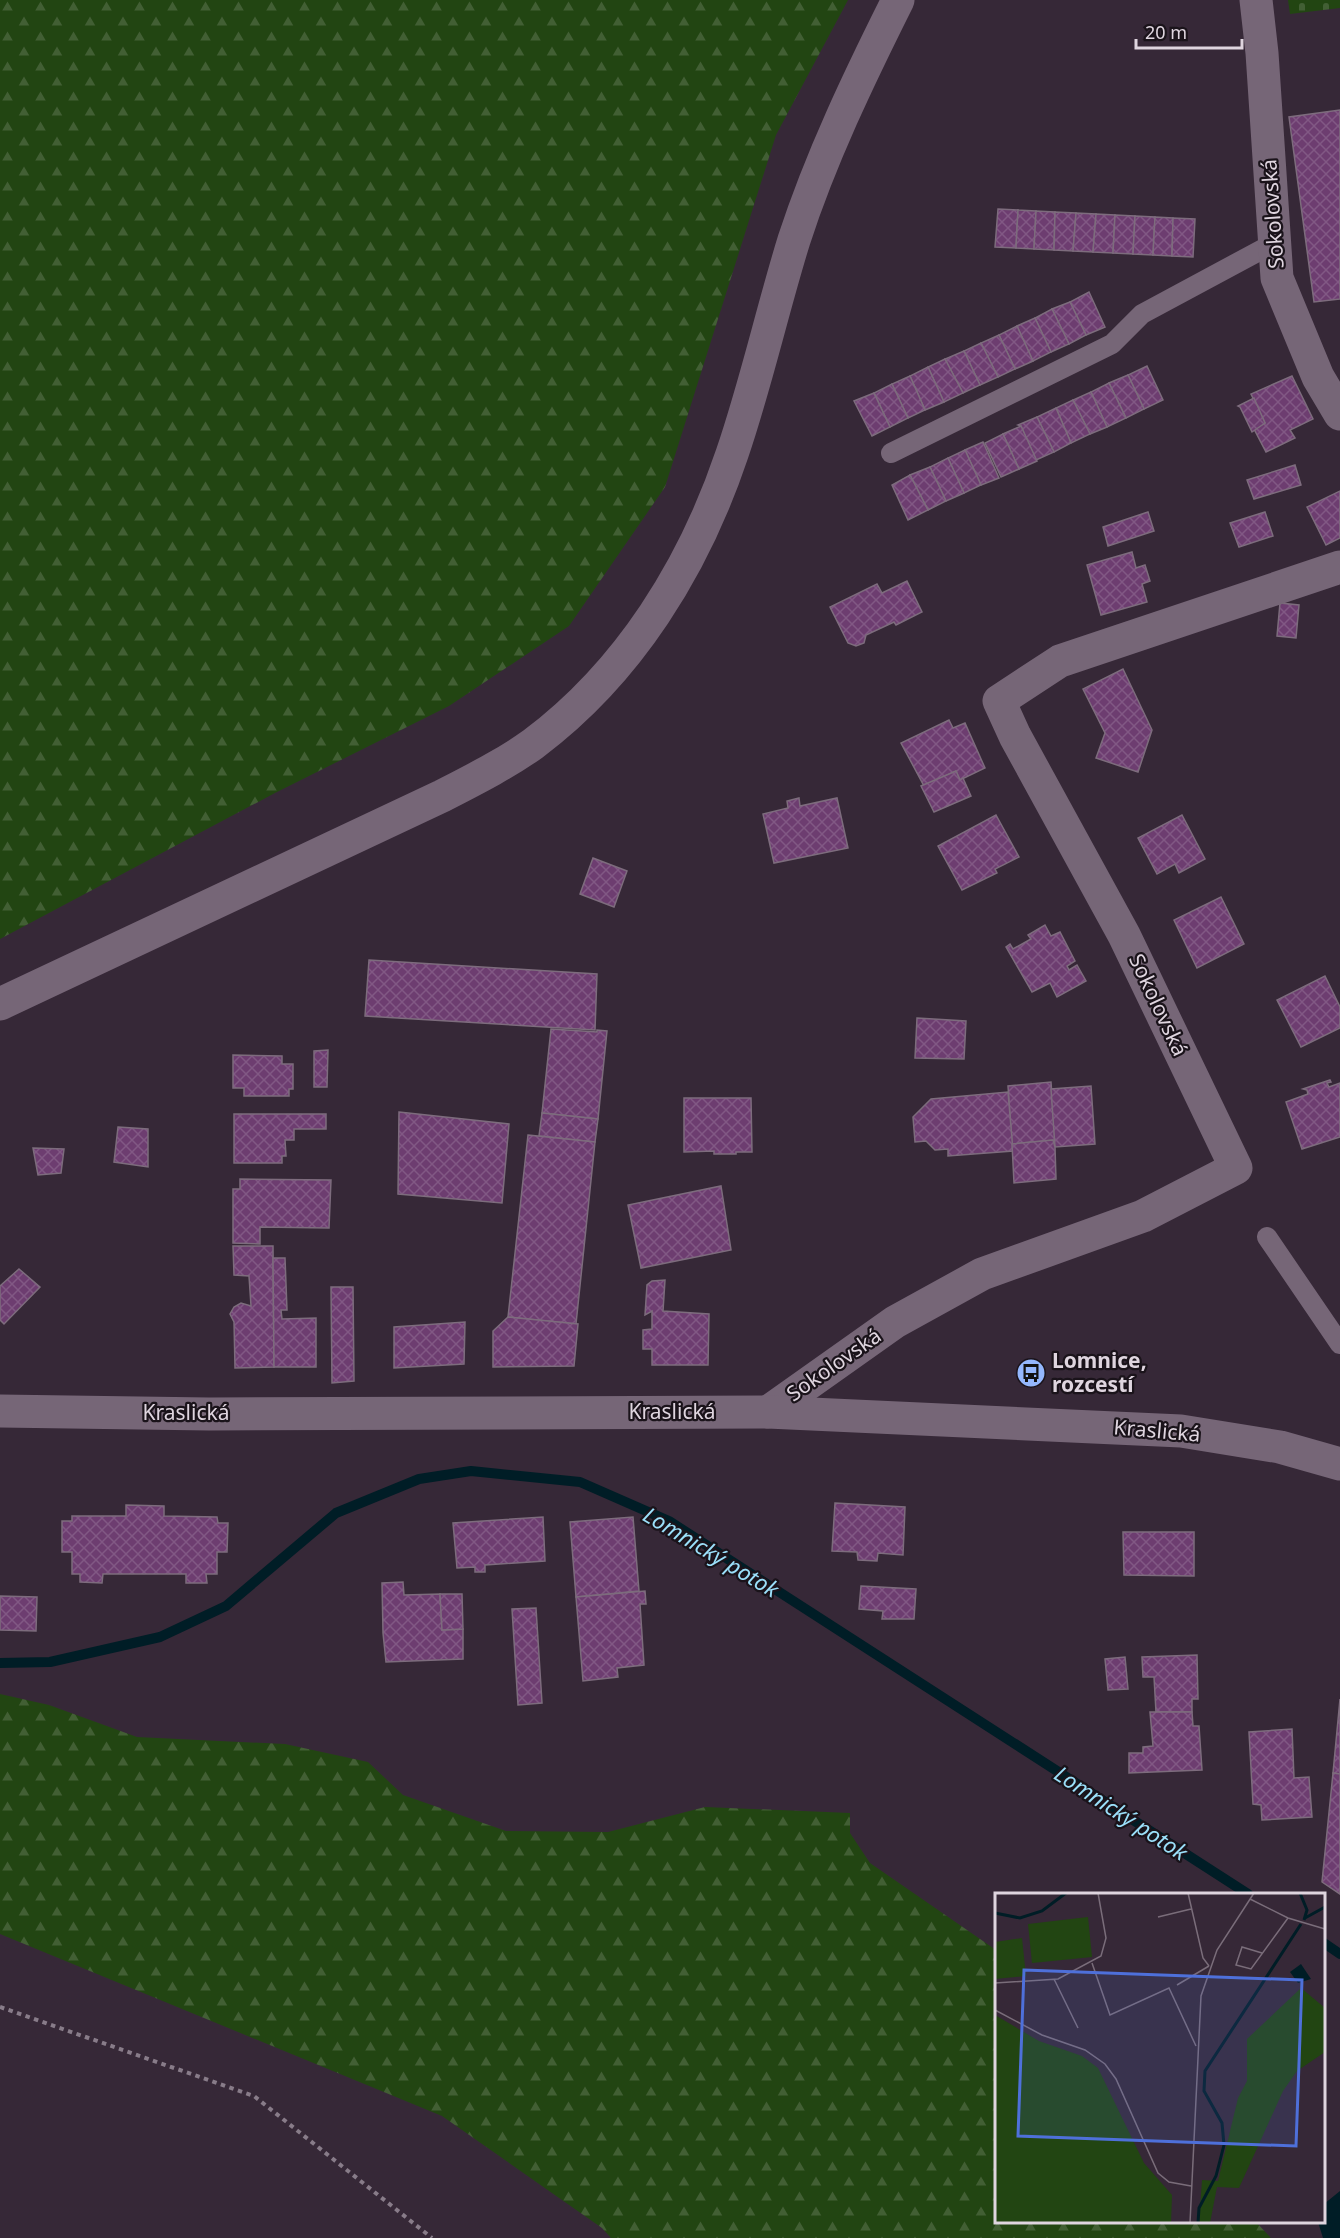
<svg xmlns="http://www.w3.org/2000/svg" width="1340" height="2238" font-family="'Noto Sans',sans-serif">
<style>
.forest{fill:url(#forest-firs)}
.cemetery{fill:url(#cemetery-stones)}
.water{fill:#001d26}
.lines{fill:none;stroke-linecap:round;stroke-linejoin:round}
.stream{stroke:#001d26;stroke-width:10}
.building{fill:url(#building-cross-hatch);stroke:#7d6c7d;stroke-width:1.5}
.path{stroke:#887c89;stroke-width:4;stroke-dasharray:4.5 4.5;stroke-linecap:butt}
.lane{stroke:#766677;stroke-width:20}
.street{stroke:#766677;stroke-width:33}
.secondary{stroke:#766677;stroke-width:33}
.labels{text-anchor:middle;stroke-width:4.5;stroke-linejoin:round;paint-order:stroke}
.street-label{font-size:21px;fill:#dfd5df;stroke:#1a131a}
.poi-label{font-size:21px;font-weight:bold;fill:#dfd5df;stroke:#1a131a;text-anchor:start}
.water-label{font-size:22px;font-style:italic;fill:#9be0fa;stroke:#1a131a}
.inset-river{fill:none;stroke:#001d26;stroke-width:3}
.inset-road{fill:none;stroke:#7a6d7a;stroke-width:1.5}
.view{fill:#4e70da;fill-opacity:0.15;stroke:#4e70da;stroke-width:3}
.inset-edge{fill:none;stroke:#dfd5df;stroke-width:3}
</style>
<defs>
<pattern id="forest-firs" width="22" height="20" patternUnits="userSpaceOnUse" patternTransform="scale(1.5)"><rect width="22" height="20" fill="#224512"/><path d="M5 1l3.5 6h-7zM16 11l3.5 6h-7z" fill="#425f34"/></pattern>
<pattern id="cemetery-stones" width="16" height="16" patternUnits="userSpaceOnUse" patternTransform="scale(1.5)"><rect width="16" height="16" fill="#224512"/><path d="M2 7V4a2 2 0 0 1 4 0v3zM10 15v-3a2 2 0 0 1 4 0v3z" fill="#425f34"/></pattern>
<pattern id="building-cross-hatch" width="8" height="8" patternUnits="userSpaceOnUse" patternTransform="scale(1.5)"><rect width="8" height="8" fill="#6d3d70"/><path d="M0 0l8 8M0 8l8-8" fill="none" stroke="#815884"/></pattern>
</defs>
<rect width="100%" height="100%" fill="#362837"/>
<g class="forest">
<path d="M0 0H848L776 135 665 487 569 626 449 706 275 793 0 939Z"/>
<path d="M0 1694 49 1705 137 1737 285 1744 368 1762 403 1795 506 1831 608 1832 705 1807 850 1813V1833L870 1863 996 1950V2222H1256L1271 2238H611L602 2228 442 2116 0 1934Z"/>
</g>
<path class="cemetery" d="M1288 0H1340V8L1290 14Z"/>
<path class="water" d="M1340 2191V2238H1323L1318 2222H1324V2204Z"/>
<g class="lines">
<g class="stream">
<path d="M0 1663 50 1662 160 1637 226 1606 336 1513 419 1479 471 1471 580 1482 669 1521 1248 1894"/>
<path d="M1324 1943 1340 1954"/>
</g>
</g>
<g class="building">
<path d="M1340 110V299L1314 302 1289 117Z"/>
<path d="M998 209 1018 210 1016 248 995 247Z"/>
<path d="M1017 210 1036 211 1034 249 1016 248 1018 210Z"/>
<path d="M1036 211 1055 212 1054 250 1034 249Z"/>
<path d="M1055 212 1076 213 1073 251 1054 250Z"/>
<path d="M1076 213 1096 214 1093 252 1073 251Z"/>
<path d="M1096 214 1115 215 1113 253 1093 252Z"/>
<path d="M1115 215 1135 216 1133 254 1113 253Z"/>
<path d="M1135 216 1155 217 1153 255 1133 254Z"/>
<path d="M1155 217 1173 218 1172 256 1153 255Z"/>
<path d="M1173 218 1195 219 1193 257 1172 256Z"/>
<path d="M1089 292 1105 327 1086 335 1070 302Z"/>
<path d="M1070 302 1086 335 1069 344 1052 309Z"/>
<path d="M1052 309 1069 344 1051 352 1035 318Z"/>
<path d="M1035 318 1051 352 1033 361 1017 326Z"/>
<path d="M1017 326 1033 361 1015 369 999 335Z"/>
<path d="M999 335 1015 369 998 377 981 343Z"/>
<path d="M981 343 998 377 980 385 964 351Z"/>
<path d="M964 351 980 385 963 393 945 359Z"/>
<path d="M945 359 963 393 944 402 928 367Z"/>
<path d="M1147 366 1163 400 1144 409 1128 375Z"/>
<path d="M928 367 944 402 925 410 910 376Z"/>
<path d="M1128 375 1144 409 1126 418 1109 383Z"/>
<path d="M910 376 925 410 908 418 892 384Z"/>
<path d="M1292 376 1313 419 1290 430 1295 438 1266 452 1254 429 1265 423 1251 394Z"/>
<path d="M1109 383 1126 418 1107 427 1091 392Z"/>
<path d="M892 384 908 418 890 427 874 393Z"/>
<path d="M1091 392 1107 427 1090 434 1073 400Z"/>
<path d="M874 393 890 427 872 436 854 401Z"/>
<path d="M1254 398 1265 423 1252 432 1240 407 1238 406Z"/>
<path d="M1073 400 1090 434 1071 443 1056 408Z"/>
<path d="M1056 408 1071 443 1054 452 1037 417Z"/>
<path d="M1037 417 1054 452 1036 460 1021 426 1018 425Z"/>
<path d="M1021 426 1037 461 1019 469 1003 434Z"/>
<path d="M1003 434 1019 469 1001 477 985 443Z"/>
<path d="M983 442 999 478 981 485 965 450Z"/>
<path d="M965 450 981 485 964 493 948 458Z"/>
<path d="M948 458 964 493 946 501 930 467Z"/>
<path d="M1295 465 1301 485 1254 499 1247 480Z"/>
<path d="M930 467 946 501 928 510 910 475Z"/>
<path d="M910 475 928 510 908 520 892 485Z"/>
<path d="M1340 491V538L1326 545 1307 507Z"/>
<path d="M1148 512 1154 531 1108 546 1103 527Z"/>
<path d="M1265 512 1273 536 1239 547 1230 523Z"/>
<path d="M1132 552 1136 568 1145 565 1150 581 1142 584 1147 602 1101 615 1087 565Z"/>
<path d="M907 581 922 612 896 625 894 622 866 635 864 643 856 646 848 643 830 607 877 584 882 593Z"/>
<path d="M1280 603 1299 605 1296 638 1277 636Z"/>
<path d="M1123 669 1152 730 1138 772 1096 758 1105 733 1083 689Z"/>
<path d="M949 720 953 728 965 723 985 768 960 780 956 771 924 786 901 743Z"/>
<path d="M956 771 960 780 963 778 971 796 934 812 921 786Z"/>
<path d="M799 798 800 806 837 798 848 848 774 863 763 814 788 808 787 801Z"/>
<path d="M996 815 1019 857 995 869 997 873 962 890 938 846Z"/>
<path d="M1182 815 1205 859 1179 873 1175 864 1157 874 1138 838Z"/>
<path d="M593 858 627 871 614 907 580 894Z"/>
<path d="M1221 897 1244 944 1197 968 1174 920Z"/>
<path d="M1045 925 1051 936 1060 932 1075 961 1067 966 1069 970 1077 965 1086 981 1057 997 1050 983 1032 992 1006 947 1010 944 1013 949 1031 939 1028 935Z"/>
<path d="M369 960 597 974 595 1030 365 1016Z"/>
<path d="M1325 976 1340 1007V1028L1301 1047 1277 1000Z"/>
<path d="M917 1018 966 1021 964 1059 915 1058Z"/>
<path d="M551 1029 597 1032V1030L607 1031 598 1119 542 1113Z"/>
<path d="M328 1050 327 1087H314V1051Z"/>
<path d="M233 1055 282 1056V1064H293V1089H289V1096H244V1088H233Z"/>
<path d="M1330 1080 1331 1082 1327 1083 1329 1087 1340 1083V1137L1302 1149 1286 1102 1308 1094 1307 1090 1303 1089Z"/>
<path d="M1051 1082 1055 1140 1012 1144 1008 1086Z"/>
<path d="M1091 1086 1095 1144 1055 1147 1051 1089Z"/>
<path d="M1008 1092 1013 1151 948 1156V1149L935 1150 926 1141 915 1142 913 1117 931 1099Z"/>
<path d="M684 1098H751L752 1152H736V1154H714V1151L684 1152Z"/>
<path d="M399 1112 509 1124 502 1203 398 1194Z"/>
<path d="M542 1113 598 1119 595 1142 539 1136Z"/>
<path d="M234 1114H326V1129H294V1140H285L286 1156H282V1163H234Z"/>
<path d="M118 1127 148 1129V1167L114 1162Z"/>
<path d="M528 1135 595 1142 576 1324 508 1317Z"/>
<path d="M1053 1140 1055 1147 1056 1179 1014 1183 1012 1144Z"/>
<path d="M33 1148 64 1149 61 1173 38 1175Z"/>
<path d="M240 1179 331 1180 329 1228 260 1227V1244L233 1243V1189H240Z"/>
<path d="M721 1186 731 1250 641 1268 628 1205Z"/>
<path d="M233 1246H273L274 1367 235 1368 234 1322 230 1314 234 1307 241 1303 251 1306 249 1276 234 1275Z"/>
<path d="M273 1258H285L287 1310H281L282 1319 316 1318V1367H274Z"/>
<path d="M19 1269 40 1287 4 1324 0 1320V1286Z"/>
<path d="M665 1280 663 1311 709 1314 708 1365H652V1349H643V1330L652 1329V1311L645 1315 647 1285 652 1281Z"/>
<path d="M331 1287H353L354 1381 332 1383Z"/>
<path d="M508 1317 578 1324 574 1366 493 1367V1331Z"/>
<path d="M465 1322 464 1364 394 1368V1327Z"/>
<path d="M835 1503 905 1507 903 1555 878 1553 877 1561 858 1560 857 1552 832 1551Z"/>
<path d="M126 1505 164 1506V1516L217 1517 218 1523H228L227 1552H217V1574H206L207 1583H186V1574H103L102 1583 80 1582V1574H72V1552H62V1521H72V1516H126Z"/>
<path d="M543 1517 545 1561 485 1565V1572H475V1567L457 1568 453 1523Z"/>
<path d="M633 1517 639 1591 576 1597 570 1522Z"/>
<path d="M1123 1532H1194V1576L1124 1575Z"/>
<path d="M403 1582 404 1595 440 1594 442 1630 463 1629V1659L386 1662 383 1633 382 1583Z"/>
<path d="M861 1586 916 1589 914 1619H882L883 1611 859 1609Z"/>
<path d="M645 1591 646 1604H640L644 1665 617 1668 618 1677 583 1681 576 1597Z"/>
<path d="M440 1594H462L463 1629 442 1630Z"/>
<path d="M0 1596 37 1597 36 1631 0 1630Z"/>
<path d="M536 1608 542 1703 518 1705 512 1609Z"/>
<path d="M1197 1655 1198 1699H1192V1712H1156L1154 1677H1143L1142 1657Z"/>
<path d="M1125 1657 1128 1689 1108 1690 1105 1659Z"/>
<path d="M1340 1699V1774L1333 1773Z"/>
<path d="M1150 1712H1192L1193 1726H1199L1202 1770 1129 1773V1753H1143V1747L1153 1746Z"/>
<path d="M1292 1729 1294 1778 1309 1777 1312 1817 1262 1820 1261 1805 1253 1804 1249 1732Z"/>
<path d="M1333 1773 1340 1774V1894L1322 1882Z"/>
</g>
<g class="lines">
<path class="path" d="M0 2007 254 2096 432 2238"/>
<g class="lane">
<path d="M891 453 1112 344 1142 314 1274 243"/>
<path d="M1267 1237 1340 1344"/>
</g>
<g class="street">
<path d="M1256 0 1262 53 1277 278 1318 377 1340 414"/>
<path d="M768 1412 895 1322 982 1274 1143 1216 1236 1168 1124 935 1015 736 999 701 1060 661 1340 567"/>
</g>
<g class="secondary">
<path d="M0 1004 442 796C473 780 505 764 533 744 629 672 694 567 732 454 756 384 772 311 794 240 821 157 859 78 898 0"/>
<path d="M0 1411 209 1414 768 1412 1181 1431 1280 1447 1340 1464"/>
</g>
</g>
<defs>
<g id="bus-disc" transform="scale(1.5)"><circle r="9.5" fill="#94b7fd" stroke="#1a131a"/><path d="M-5-6H5V4H4V6H2V4H-2V6H-4V4H-5ZM-3.5-4V0h7V-4ZM-3.5 1.2v1.5H-2V1.2ZM2 1.2v1.5H3.5V1.2Z" fill="#111"/></g>
</defs>
<g fill-rule="evenodd">
<use href="#bus-disc" x="1031" y="1373"/>
</g>
<g class="labels">
<g class="street-label">
<text transform="translate(1273 214) rotate(-94)" y="7">Sokolovská</text>
<text transform="translate(1158 1005) rotate(65)" y="7">Sokolovská</text>
<text transform="translate(834 1365) rotate(-35)" y="7">Sokolovská</text>
<text x="672" y="1419">Kraslická</text>
<text x="186" y="1420">Kraslická</text>
<text transform="translate(1157 1431) rotate(5)" y="7">Kraslická</text>
</g>
<g class="poi-label">
<text x="1052" y="1368">Lomnice,<tspan x="1052" dy="24">rozcestí</tspan></text>
</g>
<g class="water-label">
<text transform="translate(711 1552) rotate(31)" y="8">Lomnický potok</text>
<text transform="translate(1121 1813) rotate(33)" y="8">Lomnický potok</text>
</g>
</g>
<g transform="translate(995 1893)">
<rect width="330" height="330" fill="#362837"/>
<path d="M93 24 97 64 37 70 33 31Z" fill="#224512"/>
<path d="M306 95 330 115V159L302 178 288 198 244 295 222 294 215 330H204L207 287 223 288 243 205 252 188V146ZM0 122 44 148 87 163 103 175 149 270 177 302 176 330H0Z" fill="#224512"/>
<path d="M27 45 31 83 0 86V49Z" fill="#224512"/>
<path d="M306 71 316 86 303 90 295 79Z" fill="#001d26"/>
<path class="inset-river" d="M305 0 312 17 309 27M0 20 25 25 47 18 71 0M310 25 330 14M203 330 204 315 221 283 229 252 227 230 209 198 210 178 306 31"/>
<path class="inset-road" d="M193 0 208 65 214 73M255 6 293 25 330 36M163 24 196 16M267 60 247 54 241 72 256 76 293 25M97 70 115 122 174 95 201 153M59 86 83 135M0 90 63 86 106 63 111 45 103 0M182 92 214 73M0 117 47 142 90 157 110 171 121 186 163 280 174 289 196 293M195 330 206 103 222 57 259 0"/>
<path class="view" d="M29 77 307 87 301 253 23 243Z"/>
<rect width="330" height="330" class="inset-edge"/>
</g>
<path d="M1136 39v9h106v-9" fill="none" stroke="#dfd5df" stroke-width="3"/>
<text x="1145" y="39" font-size="18" fill="#dfd5df" stroke="#1a131a" stroke-width="4.5" paint-order="stroke">20 m</text>
</svg>
